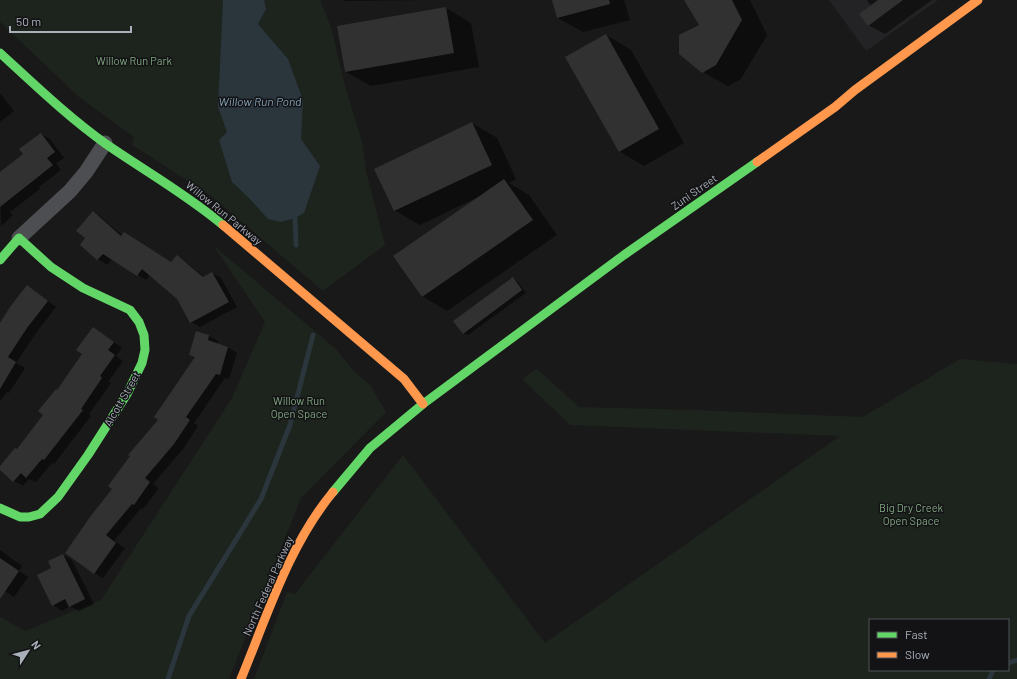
<svg xmlns="http://www.w3.org/2000/svg" width="1017" height="679" font-family="Barlow,sans-serif">
<style>
.built{fill:#232325}
.green{fill:#1d241d;fill-rule:evenodd}
.water{fill:#2b353c}
.shadow{fill:#0007}
.lines{fill:none;stroke-linecap:round;stroke-linejoin:round}
.stream{stroke:#2b353c;stroke-width:5}
.building{fill:#313131}
.street{stroke:#4d4e52;stroke-width:15}
.fast{stroke:#63d668;stroke-width:9}
.slow{stroke:#ff974d;stroke-width:9}
.labels{text-anchor:middle;stroke-width:3;stroke-linejoin:round;paint-order:stroke}
.park-label{font-size:11px;fill:#80a681;stroke:#131315}
.street-label{font-size:11px;fill:#aab0ba;stroke:#131315}
.water-label{font-size:12px;font-style:italic;fill:#80a0b6;stroke:#131315}
</style>
<rect width="100%" height="100%" fill="#191919"/>
<path class="built" d="M829 0H938L866 51Z"/>
<g class="green">
<path d="M0 0H320L331 27 345 86 362 142 366 171 385 245 323 291 210 195 132 145 134 137 79 97 0 22Z"/>
<path d="M213 245 336 349 352 369 370 385 386 412 301 498 229 679H0V617L25 631 101 600 232 398 265 322Z"/>
<path d="M960 359 1017 364V679H254L287 592 295 594 403 455 545 643 840 436 570 425 522 379 537 369 579 407 695 410 863 417ZM870 620H1008V670H870Z"/>
</g>
<path class="water" d="M223 0H264L266 9 258 24 288 59 303 100 301 139 320 166 304 213 295 218 281 222 268 219 248 197 232 182 219 140 227 132 218 107Z"/>
<g class="shadow">
<path d="M344 0H431L345 1Z"/>
<path d="M553 0H624L630 20 583 32 558 18Z"/>
<path d="M690 0H750L767 35 741 79 728 86 703 72 700 26Z"/>
<path d="M867 0H932L885 34 868 25 871 6Z"/>
<path d="M446 8 471 23 479 67 371 86 346 72Z"/>
<path d="M606 35 631 50 684 143 644 166 619 151Z"/>
<path d="M0 93 14 111 0 122Z"/>
<path d="M472 123 497 138 516 179 509 183 529 195 557 235 447 311 422 296 476 198 420 225 394 210Z"/>
<path d="M41 134 50 139 64 158 56 163 61 170 39 187 40 189 10 212 13 215 1 226 0 173 24 154Z"/>
<path d="M94 212 102 218 123 236 172 263 177 257 186 262 204 277 212 273 221 278 237 307 200 327 191 322 178 299 150 275 146 280 112 259 107 265 98 259 81 245 87 238Z"/>
<path d="M513 278 517 281 526 293 468 335 463 333Z"/>
<path d="M27 286 56 307 36 333 16 363 25 368 9 393 7 392 0 401V324Z"/>
<path d="M197 332 209 336 218 341 217 344 228 347 237 353 229 379 225 378 194 423 198 426 183 449 153 484 159 488 143 509 141 508 114 541 125 548 103 578 94 573 114 489 159 419 196 357 190 354Z"/>
<path d="M102 334 122 348 116 356 123 361 108 382 111 383 89 414 91 416 54 464 52 463 36 482 29 479 23 486 14 481 0 468 17 450 45 415 58 391Z"/>
<path d="M0 550 22 566 19 571 28 577 14 597 0 588Z"/>
<path d="M63 555 72 560 94 604 79 611 70 606 62 611 53 605V568Z"/>
</g>
<g class="lines">
<g class="stream">
<path d="M295 218 296 245"/>
<path d="M1008 663 1017 660"/>
<path d="M168 679 189 616 261 499 290 425 313 335"/>
<path d="M989 679 993 670"/>
</g>
</g>
<g class="building">
<path d="M552 0H609L610 4 557 18Z"/>
<path d="M684 0H732L742 20 716 65 702 73 679 54V35L699 25Z"/>
<path d="M878 0H903L868 26 859 14Z"/>
<path d="M446 7 454 53 345 72 337 26Z"/>
<path d="M606 34 659 129 619 152 565 57Z"/>
<path d="M472 122 492 165 394 211 374 169Z"/>
<path d="M41 133 55 152 47 158 53 165 0 207V172L23 154 19 149Z"/>
<path d="M504 179 533 220 422 297 393 256Z"/>
<path d="M93 211 121 236 124 232 171 262 177 255 203 277 212 272 229 302 190 323 177 299 142 269 137 276 103 254 97 260 80 245 85 238 76 231Z"/>
<path d="M513 277 522 290 463 334 453 321Z"/>
<path d="M27 285 48 301 27 328 8 357 16 362 0 389V323L10 307Z"/>
<path d="M93 327 114 342 108 350 115 355 100 376 102 378 81 409 83 410 44 460 42 459 26 478 21 473 13 482 0 470V466L15 448 17 449 43 415 38 411 56 389 57 390 82 354 76 350Z"/>
<path d="M196 331 209 335 208 340 228 347 220 375 216 374 186 417 190 420 174 444 145 478 150 482 134 505 132 504 106 535 116 543 94 574 65 553 90 517 112 489 108 486 130 456 128 455 158 420 154 417 195 357 189 355Z"/>
<path d="M63 554 85 599 69 607 65 599 52 606 37 575 51 568 48 561Z"/>
<path d="M0 558 19 571 0 599Z"/>
</g>
<g class="lines">
<path class="street" d="M19 238 70 191 86 172 105 143"/>
<g class="fast">
<path d="M0 53C34 84 68 117 106 144 145 171 186 194 223 225"/>
<path d="M0 260 19 238 51 267 83 288 130 310 139 322 144 335 145 350 142 363 127 394 88 455 58 497 40 514 29 517H20L0 508"/>
<path d="M333 492 370 448 423 404 624 255 757 162"/>
</g>
<g class="slow">
<path d="M757 162 835 107 855 90 978 0"/>
<path d="M223 225 404 379 423 404"/>
<path d="M241 679C267 616 289 545 333 492"/>
</g>
</g>
<g class="labels">
<g class="park-label">
<text x="134" y="65">Willow Run Park</text>
<text x="299" y="405">Willow Run<tspan x="299" dy="13">Open Space</tspan></text>
<text x="911" y="512">Big Dry Creek<tspan x="911" dy="13">Open Space</tspan></text>
</g>
<g class="street-label">
<text transform="translate(694 192) rotate(-35)" y="4">Zuni Street</text>
<text transform="translate(224 213) rotate(39)" y="4">Willow Run Parkway</text>
<text transform="translate(122 399) rotate(-60)" y="4">Alcott Street</text>
<text transform="translate(268 586) rotate(-66)" y="4">North Federal Parkway</text>
</g>
<g class="water-label">
<text x="260" y="106">Willow Run Pond</text>
</g>
</g>
<rect x="869" y="619" width="140" height="52" fill="#131315" stroke="#4f5257"/>
<rect x="877" y="632" width="20" height="6" fill="#63d668" stroke="#4f5257"/>
<text x="905" y="639" font-size="12" fill="#aab0ba">Fast</text>
<rect x="877" y="652" width="20" height="6" fill="#ff974d" stroke="#4f5257"/>
<text x="905" y="659" font-size="12" fill="#aab0ba">Slow</text>
<g transform="translate(28 651) rotate(54)" stroke="#131315" stroke-width="3" paint-order="stroke">
<path d="M0-3L7 15L0 10L-7 15Z" fill="#aab0ba"/>
<text y="-6" font-size="11" font-weight="bold" text-anchor="middle" fill="#aab0ba">N</text>
</g>
<path d="M10 26v6h121v-6" fill="none" stroke="#aab0ba" stroke-width="2"/>
<text x="16" y="26" font-size="12" fill="#aab0ba" stroke="#131315" stroke-width="3" paint-order="stroke">50 m</text>
</svg>
